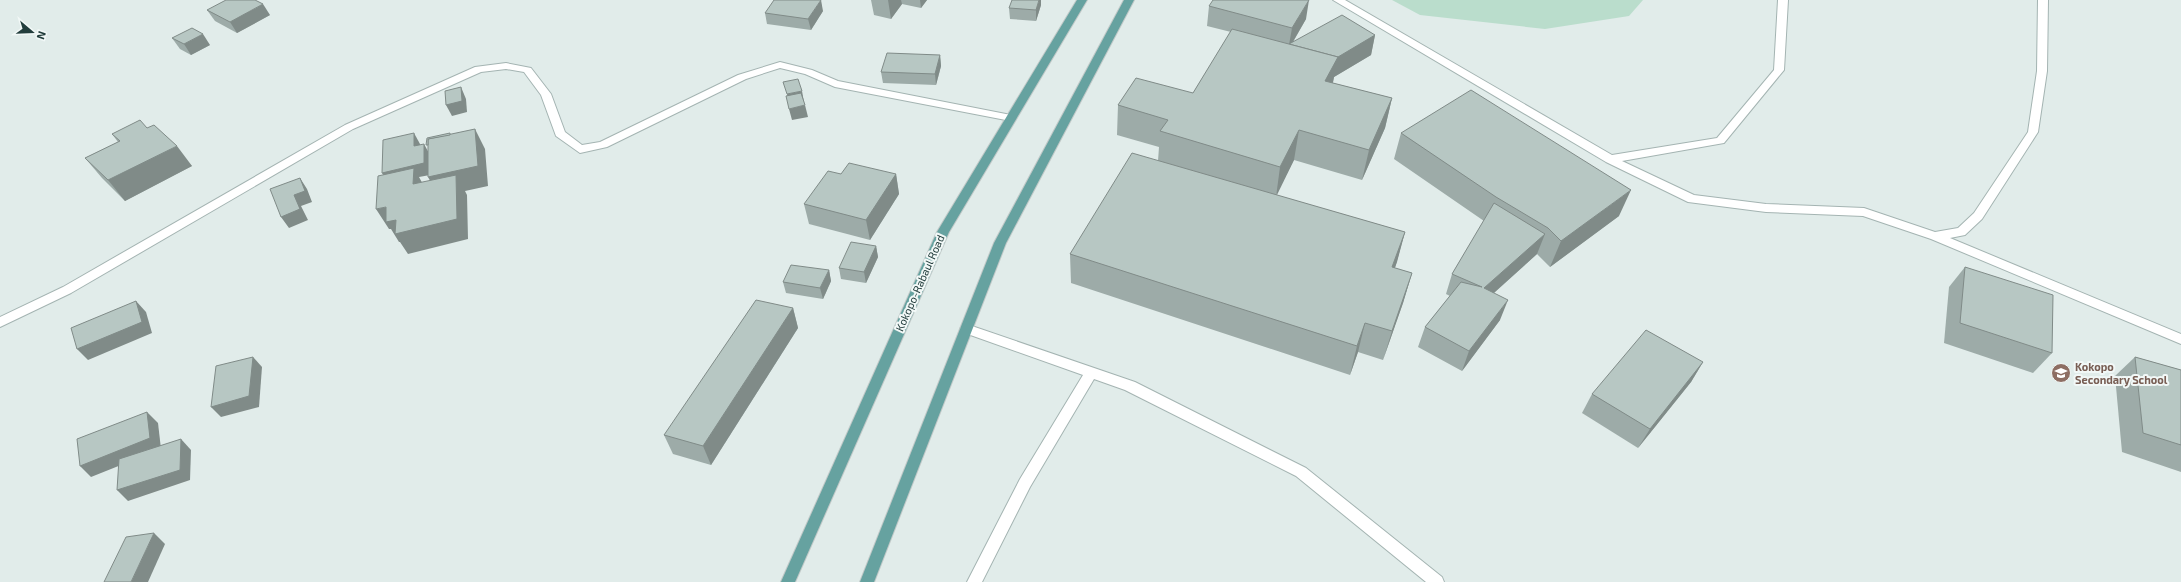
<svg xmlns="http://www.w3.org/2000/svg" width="2181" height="582" font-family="'Exo 2',sans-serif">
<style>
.green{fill:#baddcc}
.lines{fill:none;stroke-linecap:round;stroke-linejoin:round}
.service-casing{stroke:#a4b4b2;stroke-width:2}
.minor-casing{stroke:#a4b4b2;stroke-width:2}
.primary-casing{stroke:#c1c9c8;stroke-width:2}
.service{fill:#fff;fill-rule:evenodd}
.minor{fill:#fff;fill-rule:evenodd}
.primary{fill:#66a2a0;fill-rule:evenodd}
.wall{fill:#9daba8}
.shaded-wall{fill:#808b88}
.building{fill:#b7c7c3;stroke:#808b88}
.labels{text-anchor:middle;stroke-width:4;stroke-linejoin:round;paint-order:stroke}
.street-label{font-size:11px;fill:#223d3c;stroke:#f2f8f7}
.education-label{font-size:11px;font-weight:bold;fill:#785e54;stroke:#f2f8f7;text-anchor:start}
</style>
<rect width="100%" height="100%" fill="#e1ecea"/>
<path class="green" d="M1392 0H1643L1629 16 1545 29 1420 15Z"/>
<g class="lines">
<g class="service-casing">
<path id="service" d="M966 324 1135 382 1306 468 1442 577 1444 582H1426L1296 476 1125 390 1094 379 1030 487 982 582H967L1020 479 1083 375 962 332 960 329 962 326Z"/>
</g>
<g class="minor-casing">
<g id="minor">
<path d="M1333 0H1345L1612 155 1717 138 1774 70 1778 0H1788L1784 70 1724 143 1622 161 1694 195 1766 204 1864 208 1935 232 1958 228 1974 213 2028 132 2037 71 2038 0H2048L2047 71 2038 132 1982 219 1965 235 1950 238 2181 334V344L1931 239 1863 216 1766 212 1688 202 1606 162Z"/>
<path d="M780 62 812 70 838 81 1011 115 1016 118 1011 121 835 87 805 74 780 68 746 79 607 147 580 153 556 136 541 95 524 72 506 69 481 72 353 129 71 293 0 327V317L63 287 345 125 475 67 506 63 531 68 551 94 565 132 582 145 600 142 738 75Z"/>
</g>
</g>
<g class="primary-casing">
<g id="primary">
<path d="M1077 0H1087L949 232 795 582H781L937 232Z"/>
<path d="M1124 0H1134L1006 243 874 582H860L994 243Z"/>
</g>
</g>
<use href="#service" class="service"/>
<use href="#minor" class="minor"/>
<use href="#primary" class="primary"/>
</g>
<g class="wall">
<path d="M871 0H927L921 8 902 4 891 19 874 15Z"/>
<path d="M1041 5 1036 21 1010 19 1009 8Z"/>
<path d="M1209 6 1306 19 1293 42 1375 35 1371 55 1334 77 1333 83 1392 98 1385 128 1362 180 1294 160 1276 195 1405 232 1395 268 1412 273 1403 303 1383 360 1358 352 1350 375 1071 283 1070 254 1158 161 1159 147 1117 135 1118 105 1193 93 1231 32 1207 26Z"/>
<path d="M207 10 270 15 237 33 215 21Z"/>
<path d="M823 11 811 30 767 24 765 13Z"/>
<path d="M172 38 210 45 191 55 180 49Z"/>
<path d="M940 55 941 66 936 85 883 83 881 72Z"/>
<path d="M147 128 192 166 125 201 102 178 85 158 118 142 112 134Z"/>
<path d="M1401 133 1619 216 1550 267 1537 254 1494 293 1500 320 1462 371 1418 347 1425 327 1450 296 1446 294 1452 274 1484 221 1394 159Z"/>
<path d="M841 174H896L899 194 870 240 809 224 804 204Z"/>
<path d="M876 246 878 257 866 283 841 279 839 268Z"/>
<path d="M1965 267 2052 353 2033 373 1944 343 1949 287Z"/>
<path d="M829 270 831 281 823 299 786 293 783 282Z"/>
<path d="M793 308 798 328 711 465 673 454 664 435Z"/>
<path d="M2135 357 2181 370V472L2122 452 2115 376Z"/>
<path d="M1703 362 1691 382 1638 448 1582 413 1592 394Z"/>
</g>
<g class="shaded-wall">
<path d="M821 0 823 11 811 30 808 19Z"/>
<path d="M888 0H901L902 4 891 19Z"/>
<path d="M920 0H927L921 8Z"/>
<path d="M1039 0H1041V5L1036 21V10Z"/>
<path d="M1309 0 1306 19 1291 45H1289L1292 28Z"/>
<path d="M263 4 270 15 237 33 230 22Z"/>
<path d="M203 34 210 45 191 55 184 44Z"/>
<path d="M1375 35 1371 55 1334 77 1332 86 1325 81 1337 57Z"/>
<path d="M940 55 941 66 936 85 935 74Z"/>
<path d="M461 87 466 99 467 112 452 116 446 105Z"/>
<path d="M802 91 804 102 789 106 787 94Z"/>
<path d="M1392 98 1385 128 1362 180 1369 150Z"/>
<path d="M805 105 808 117 792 120 789 109Z"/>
<path d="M475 129 485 149 488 186 465 191 467 195 468 239 408 254 400 242H399L391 229H389L376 209 439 197 428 177Z"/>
<path d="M1299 130 1294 160 1276 197 1280 167Z"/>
<path d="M414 133 420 144V157L414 146Z"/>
<path d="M424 144 430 155V175L419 177 425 188 389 184 382 173Z"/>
<path d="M177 146 192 166 125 201 108 180Z"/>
<path d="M896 174 899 194 870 240 866 220Z"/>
<path d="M300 178 307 189 312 202 301 206 308 220 289 228 281 217 294 195Z"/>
<path d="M1631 190 1619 216 1550 267 1561 241Z"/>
<path d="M1405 232 1397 262 1384 297 1392 267Z"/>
<path d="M1545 234 1537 254 1477 308 1484 288Z"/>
<path d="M876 246 878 257 866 283 864 272Z"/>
<path d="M829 270 831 281 823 299 820 288Z"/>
<path d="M1412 273 1403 303 1383 360 1392 331Z"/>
<path d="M1508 300 1500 320 1462 371 1469 351Z"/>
<path d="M136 301 146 312 152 333 88 360 77 349Z"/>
<path d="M793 308 798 328 711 465 703 446Z"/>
<path d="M1365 323 1358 352 1350 375 1357 346Z"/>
<path d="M253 357 262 367 259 407 221 417 211 407Z"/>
<path d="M1703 362 1691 382 1638 448 1650 429Z"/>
<path d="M147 412 158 423 161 449 91 477 80 466Z"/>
<path d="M181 439 191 450 190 480 128 501 117 490Z"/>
<path d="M154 533 165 544 148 582H131Z"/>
</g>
<g class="building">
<path d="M226 0H255L263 4 230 22 207 10Z"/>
<path d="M774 0H821L808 19 765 13Z"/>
<path d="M1012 0H1039L1036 10 1009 8Z"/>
<path d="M1213 0H1309L1292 28 1209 6Z"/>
<path d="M1342 15 1375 35 1338 57 1289 44Z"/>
<path d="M192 28 203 34 184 44 172 38Z"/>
<path d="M1232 29 1338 57 1325 81 1392 98 1369 150 1299 130 1280 167 1160 131 1168 120 1118 105 1136 78 1193 93Z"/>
<path d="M887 53 940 55 935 74 881 72Z"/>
<path d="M798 79 802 91 787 94 783 82Z"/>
<path d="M461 87 462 101 446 105 445 91Z"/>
<path d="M1471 90 1631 190 1561 241 1548 228 1496 197 1401 133Z"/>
<path d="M801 93 805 105 789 109 786 96Z"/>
<path d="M140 120 147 128 154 125 177 146 108 180 85 158 120 141 112 134Z"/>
<path d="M475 129 478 166 428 177V139Z"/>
<path d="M414 133V146L424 144V163L382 173 383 140Z"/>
<path d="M450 133V135L428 139V145H426L427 138Z"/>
<path d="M1132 153 1405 232 1392 267 1412 273 1392 331 1365 323 1357 346 1070 254Z"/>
<path d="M849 163 896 174 866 220 804 204 828 171 841 174Z"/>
<path d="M414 168 413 184 456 175 457 219 395 234 396 220 386 222V207L376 209 378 176Z"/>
<path d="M300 178 305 191 294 195 300 209 281 217 270 189Z"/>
<path d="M1494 203 1545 234 1484 288 1508 300 1469 351 1425 327 1461 282 1482 287 1452 274Z"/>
<path d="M851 242 876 246 864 272 839 268Z"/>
<path d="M791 265 829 270 820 288 783 282Z"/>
<path d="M1965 267 2053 295 2052 353 1960 323Z"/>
<path d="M756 300 793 308 703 446 664 435Z"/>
<path d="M136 301 142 322 77 349 71 328Z"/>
<path d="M1646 330 1703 362 1650 429 1592 394Z"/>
<path d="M253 357 249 396 211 407 216 366Z"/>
<path d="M2135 357 2181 370V445L2143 433Z"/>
<path d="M147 412 150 438 80 466 77 439Z"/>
<path d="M181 439 180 470 117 490 119 459Z"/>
<path d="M154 533 131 582H104L126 537Z"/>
</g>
<defs>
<g id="school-disc" transform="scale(1)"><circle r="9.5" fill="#8d6e63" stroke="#f2f8f7"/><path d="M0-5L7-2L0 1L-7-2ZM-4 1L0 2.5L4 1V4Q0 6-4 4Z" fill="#fff"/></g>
</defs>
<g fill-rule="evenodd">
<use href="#school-disc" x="2061" y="373"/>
</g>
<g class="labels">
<g class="street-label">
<text transform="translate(920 283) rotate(-66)" y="4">Kokopo-Rabaul Road</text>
</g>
<g class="education-label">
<text x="2075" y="371">Kokopo<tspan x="2075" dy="13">Secondary School</tspan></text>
</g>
</g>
<g transform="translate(32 32) rotate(109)" stroke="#f2f8f7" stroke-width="3" paint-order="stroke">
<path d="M0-3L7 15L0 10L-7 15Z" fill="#223d3c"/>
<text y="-6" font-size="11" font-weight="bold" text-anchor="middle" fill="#223d3c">N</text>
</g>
</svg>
